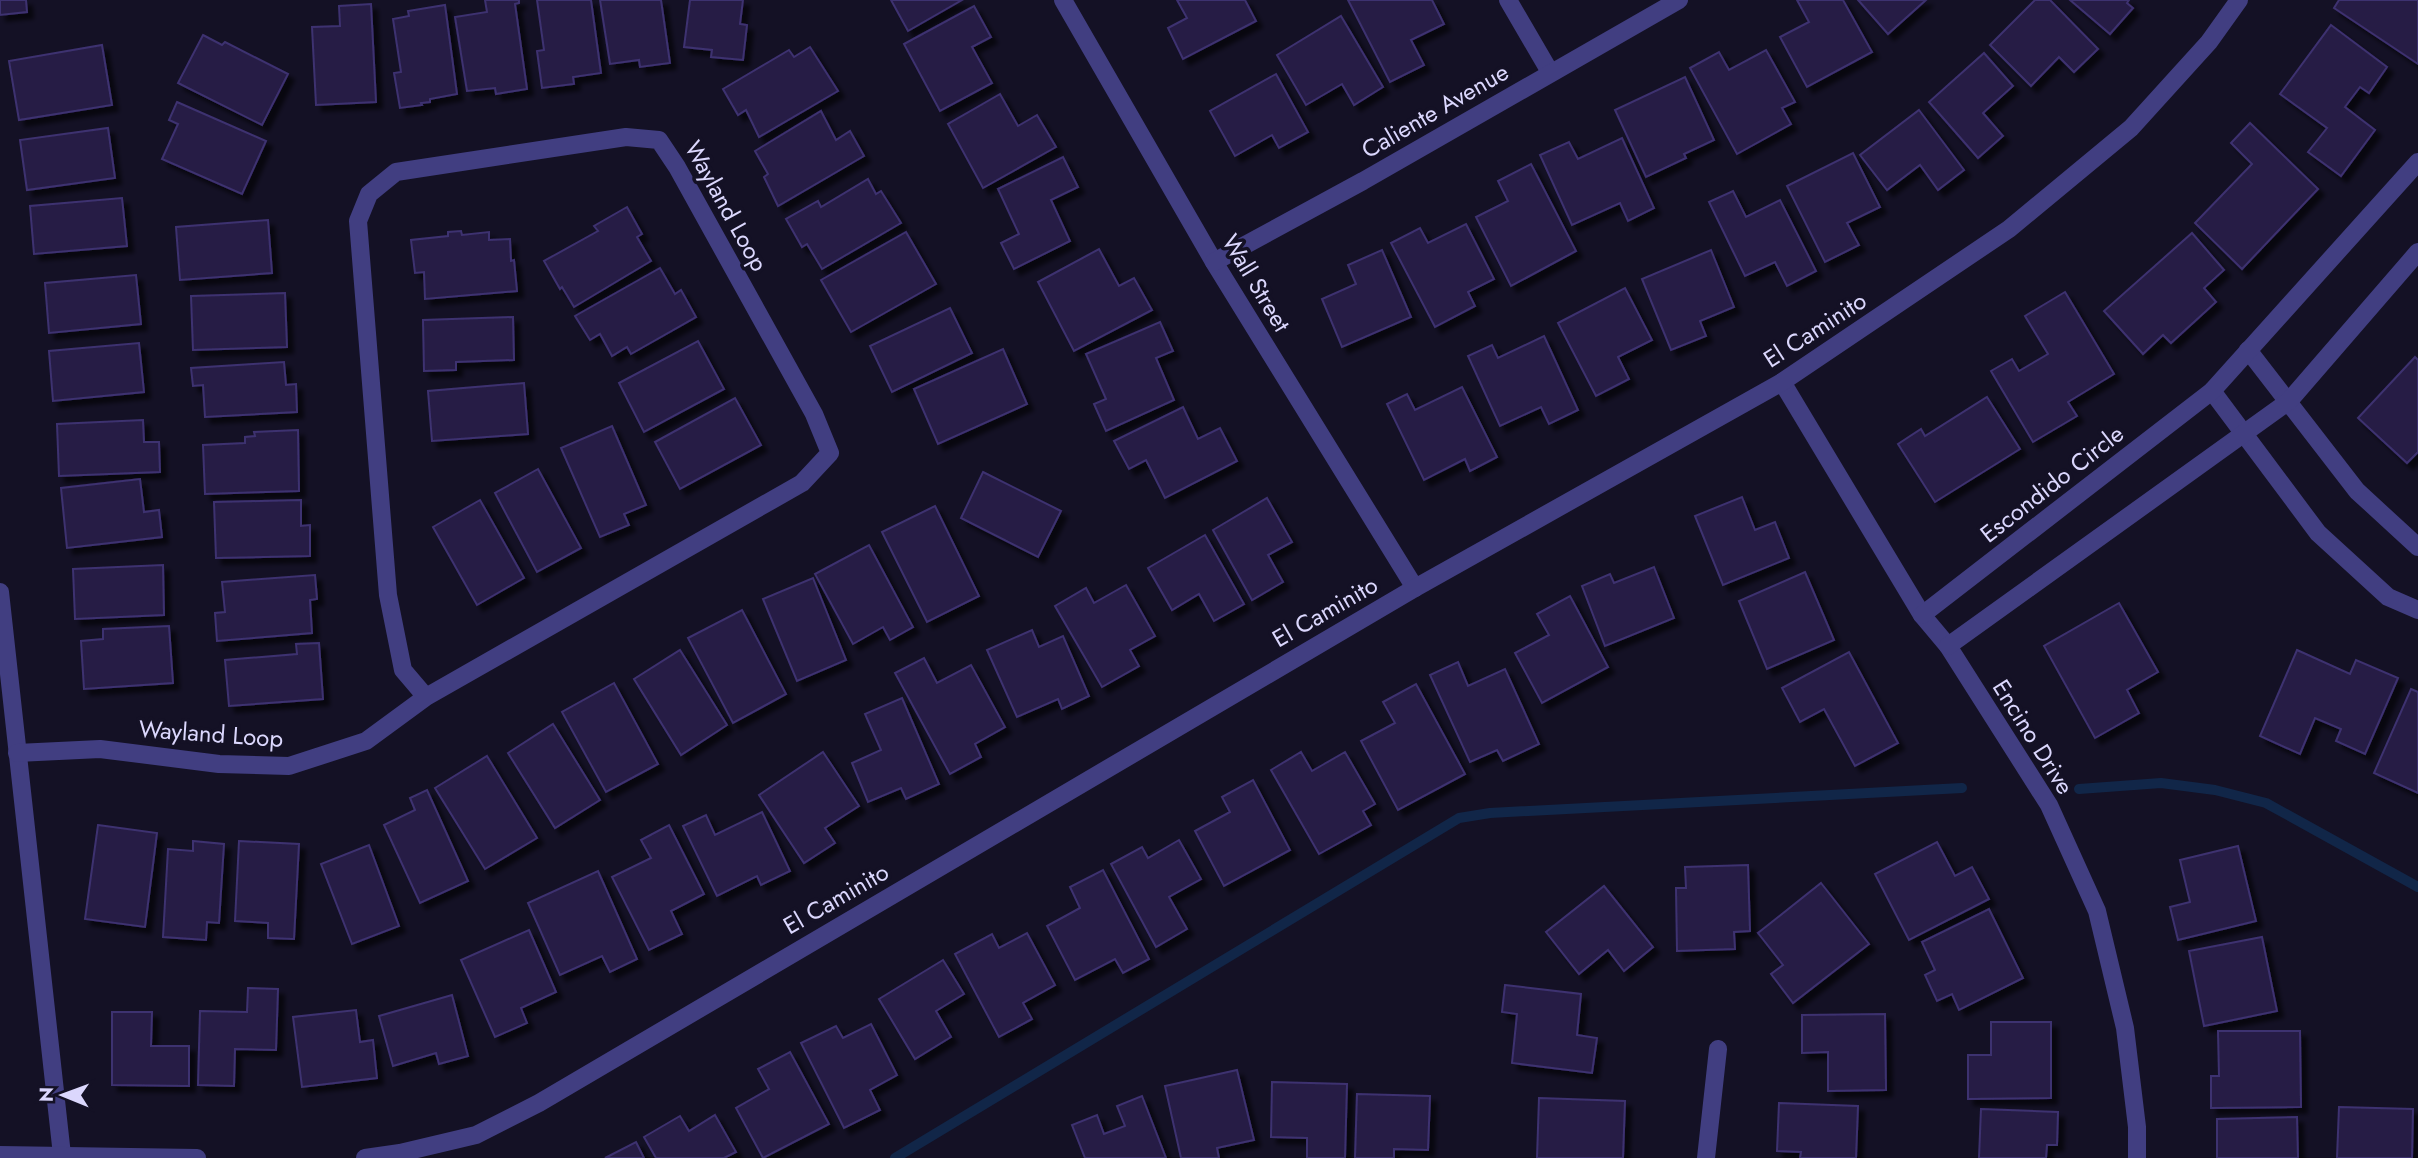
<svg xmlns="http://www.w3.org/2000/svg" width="2418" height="1158" font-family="Jost,sans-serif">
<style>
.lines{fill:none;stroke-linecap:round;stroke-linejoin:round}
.stream{stroke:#112648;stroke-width:10}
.building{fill:#261e45;stroke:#3e3170;stroke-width:2;filter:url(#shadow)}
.minor{stroke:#413e81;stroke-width:18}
.tertiary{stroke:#413e81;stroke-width:18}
.labels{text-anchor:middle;stroke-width:7;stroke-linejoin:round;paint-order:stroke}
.street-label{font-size:24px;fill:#dbd7fd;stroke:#141125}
</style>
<defs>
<filter id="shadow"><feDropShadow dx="6" dy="6" stdDeviation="2" flood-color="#0009"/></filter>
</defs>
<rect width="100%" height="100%" fill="#141125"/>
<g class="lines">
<g class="stream">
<path d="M2079 789 2161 783 2215 790 2266 803 2418 887"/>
<path d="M895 1158 1459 818 1490 813 1962 788"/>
</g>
</g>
<g class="building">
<path d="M0 0H26L27 12 0 15Z"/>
<path d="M485 0H519V3L515 4 527 89 496 94 495 88 467 91 455 17 487 12Z"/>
<path d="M537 0H591L601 73 573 77 574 84 542 88 537 51 544 50Z"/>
<path d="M600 0H661L670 63 640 67 639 60 610 64Z"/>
<path d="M690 0H743L740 24 747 25 743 60 711 57 712 50 684 47Z"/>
<path d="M891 0H962L908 31Z"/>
<path d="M1177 0H1245L1256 21 1183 59 1168 28 1187 18Z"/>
<path d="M1348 0H1432L1444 24 1411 40 1424 65 1390 82Z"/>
<path d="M1797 0H1843L1872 52 1807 87 1780 37 1809 22Z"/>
<path d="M1858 0H1926L1888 34Z"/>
<path d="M2035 0H2050L2098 49 2074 72 2059 57 2031 86 1990 45Z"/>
<path d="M2070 0H2129L2127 3 2133 8 2110 34Z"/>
<path d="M2339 0H2418V64L2334 8Z"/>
<path d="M371 4 376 102 316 105 312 27 340 26 339 6Z"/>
<path d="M445 5 457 94 430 99V102L421 103 422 105 400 108 394 73 401 72 393 19 409 16 408 11Z"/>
<path d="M974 6 991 37 972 47 992 83 940 111 904 44Z"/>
<path d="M1341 16 1383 87 1354 105 1342 84 1306 105 1277 55Z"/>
<path d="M2331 25 2387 67 2369 93 2360 87 2345 107 2375 130 2341 176 2308 152 2327 128 2280 94Z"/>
<path d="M203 35 222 45 225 42 288 74 262 125 178 83Z"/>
<path d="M102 45 112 105 19 120 9 61Z"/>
<path d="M810 47 838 91 759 137 746 110 738 115 723 89 789 50 794 57Z"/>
<path d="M1766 50 1795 102 1782 108 1791 124 1737 154 1690 68 1719 52 1729 70Z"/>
<path d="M1984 53 2013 86 1983 113 2003 136 1978 158 1929 102Z"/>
<path d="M1276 74 1308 132 1279 148 1272 135 1235 156 1210 111Z"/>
<path d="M1685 77 1714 140 1684 154 1686 158 1646 177 1615 110Z"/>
<path d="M1000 94 1018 126 1037 115 1056 147 983 188 948 124Z"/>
<path d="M177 102 266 141 242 194 162 159 178 124 169 120Z"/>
<path d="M1919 110 1964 170 1938 190 1920 165 1887 190 1860 155Z"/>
<path d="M821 111 836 140 850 131 864 156 778 206 764 177 768 174 755 151Z"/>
<path d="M2250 123 2318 189 2242 269 2195 223 2252 164 2231 143Z"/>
<path d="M108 128 115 178 27 190 20 140Z"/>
<path d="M1622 138 1654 208 1628 221 1620 203 1572 225 1540 155 1569 142 1578 159Z"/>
<path d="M1853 153 1880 207 1847 223 1859 245 1825 262 1787 186Z"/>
<path d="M1063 157 1078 187 1051 200 1070 241 1014 269 1001 243 1019 234 998 189Z"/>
<path d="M1531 164 1576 251 1511 286 1476 217 1508 201 1498 181Z"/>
<path d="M868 179 876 194 881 191 901 223 822 269 807 244 802 247 786 219 818 201 821 207Z"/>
<path d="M1733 191 1746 217 1780 200 1816 271 1787 286 1775 262 1745 276 1709 202Z"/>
<path d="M122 198 127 246 34 254 30 206Z"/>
<path d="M627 207 642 234 637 237 651 261 574 307 562 287 560 289 544 261 598 231 594 226Z"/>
<path d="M268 220 272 273 180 280 176 227Z"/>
<path d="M1466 224 1494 279 1468 292 1475 306 1435 327 1391 243 1420 228 1428 243Z"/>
<path d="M461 231 462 235 489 232V240L510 239 511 261 514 260 517 291 425 299 424 272 415 273 411 240 448 236V232Z"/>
<path d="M906 232 936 284 851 332 821 280Z"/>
<path d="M2192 233 2224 270 2204 288 2216 302 2171 343 2163 335 2143 354 2104 311Z"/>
<path d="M1099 249 1119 286 1134 278 1152 310 1074 351 1038 282Z"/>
<path d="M1382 250 1411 317 1342 347 1322 299 1356 284 1348 265Z"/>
<path d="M1711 250 1734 307 1700 321 1706 336 1671 350 1642 279Z"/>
<path d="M660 268 675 294 681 290 696 317 631 354 627 347 612 356 600 334 590 340 575 316Z"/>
<path d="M136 275 141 324 49 333 45 283Z"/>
<path d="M1625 288 1652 340 1618 357 1629 379 1596 396 1558 323Z"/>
<path d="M2065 292 2114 374 2068 402 2077 416 2033 442 1991 371 2012 359 2019 371 2048 354 2025 316Z"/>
<path d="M285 293 287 347 193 350 191 296Z"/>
<path d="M950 308 972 353 892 392 870 346Z"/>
<path d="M513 317 514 360 456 362V370L424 371 423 320Z"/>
<path d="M1160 322 1173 351 1156 358 1174 400 1106 431 1094 404 1106 399 1086 354Z"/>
<path d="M1544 336 1578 410 1549 424 1541 407 1500 426 1468 356 1492 345 1498 358Z"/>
<path d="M698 341 724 389 644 432 619 383Z"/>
<path d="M139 343 144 392 53 401 49 351Z"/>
<path d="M1003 349 1027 404 938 444 914 389Z"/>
<path d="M2415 357 2418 360V452L2407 463 2358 418Z"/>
<path d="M284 362 286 385 296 384 297 412 205 417 203 385 193 386 191 368Z"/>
<path d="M524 383 528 434 432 441 428 391Z"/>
<path d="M1462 387 1497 457 1470 471 1465 459 1424 480 1387 404 1407 394 1415 410Z"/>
<path d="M1987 397 2020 449 1935 502 1898 444 1921 429 1925 436Z"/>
<path d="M735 398 761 445 680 489 655 442Z"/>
<path d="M1183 407 1198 439 1220 428 1237 461 1165 498 1146 460 1129 469 1114 441Z"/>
<path d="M143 420 144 442H159L160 472 59 476 57 424Z"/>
<path d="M612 426 646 505 624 514 629 525 600 537 561 448Z"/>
<path d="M298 430 299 491 205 494 203 445 245 443V437L255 436 254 432Z"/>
<path d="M538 469 581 548 537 572 495 493Z"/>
<path d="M983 472 1061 511 1038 557 961 518Z"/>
<path d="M140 479 144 512 159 510 162 537 67 548 61 488Z"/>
<path d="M1742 497 1755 530 1775 522 1789 558 1723 585 1695 516Z"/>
<path d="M1267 498 1292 542 1268 555 1283 582 1252 600 1213 530Z"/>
<path d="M301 500V526L310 525V556L216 558 214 502Z"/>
<path d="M480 500 524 578 477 605 433 527Z"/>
<path d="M935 506 979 596 927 622 882 532Z"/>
<path d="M1205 535 1244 604 1214 621 1199 594 1172 610 1148 568Z"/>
<path d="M869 545 913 627 890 640 883 627 853 644 815 574Z"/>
<path d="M163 565 164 615 75 619 73 569Z"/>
<path d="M1654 567 1674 618 1605 646 1582 586 1610 574 1614 583Z"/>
<path d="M1805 572 1834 640 1767 669 1739 601Z"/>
<path d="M315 575 317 599 310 600 312 633 217 641 215 613 225 612 222 582Z"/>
<path d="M813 578 846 660 797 681 763 599Z"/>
<path d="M1126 585 1155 636 1130 650 1139 666 1102 687 1055 606 1086 588 1094 603Z"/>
<path d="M1570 596 1608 667 1542 703 1515 653 1549 635 1537 614Z"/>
<path d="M2119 603 2158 672 2127 690 2139 713 2095 738 2044 646Z"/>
<path d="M742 610 786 694 733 723 688 638Z"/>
<path d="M169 626 173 683 84 689 81 641 103 639V629Z"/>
<path d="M1032 630 1039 647 1063 636 1089 696 1062 709 1058 699 1017 717 987 650Z"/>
<path d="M319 643 323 699 229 706 225 660 297 654 296 644Z"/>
<path d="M680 650 727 725 681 755 634 679Z"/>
<path d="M2297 650 2350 674 2356 660 2398 678 2365 754 2336 741 2341 729 2315 718 2300 754 2260 736Z"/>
<path d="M1849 652 1898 743 1855 766 1824 709 1800 722 1782 688Z"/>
<path d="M924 658 937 683 971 665 1005 727 975 744 981 757 950 774 895 673Z"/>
<path d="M1458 662 1468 686 1505 669 1539 744 1503 761 1497 750 1470 762 1430 675Z"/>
<path d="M614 683 658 764 606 792 562 712Z"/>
<path d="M1416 684 1465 774 1398 810 1361 741 1395 723 1383 702Z"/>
<path d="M2411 689 2418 692V793L2374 773Z"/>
<path d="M902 698 939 784 906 799 901 788 868 802 852 763 881 750 865 714Z"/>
<path d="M553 724 600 800 555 828 508 753Z"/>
<path d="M823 752 859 806 825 828 835 843 804 863 759 795Z"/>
<path d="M1301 752 1312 771 1345 752 1375 804 1363 811 1371 825 1319 854 1271 770Z"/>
<path d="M487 756 537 838 485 869 435 788Z"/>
<path d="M1253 780 1290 850 1224 886 1195 831 1230 812 1222 797Z"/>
<path d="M427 790 468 881 420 903 384 825 415 810 410 798Z"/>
<path d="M762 812 790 871 761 885 757 876 717 896 683 826 706 815 715 835Z"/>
<path d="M98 825 157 833 145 927 85 919Z"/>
<path d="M669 825 704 894 671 911 682 934 649 950 612 877 651 858 641 840Z"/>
<path d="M1179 840 1201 879 1169 897 1187 929 1156 947 1111 864 1142 847 1148 858Z"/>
<path d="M193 841 224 844 219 923 207 922 206 940 163 937 168 849 193 851Z"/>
<path d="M239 841 299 844 294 939 268 938V923L235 921Z"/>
<path d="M1937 842 1955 876 1972 867 1989 899 1909 940 1875 874Z"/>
<path d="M369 845 399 926 352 944 321 864Z"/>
<path d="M2238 846 2256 921 2178 940 2170 907 2190 902 2180 860Z"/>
<path d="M1748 865 1750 931 1734 932 1735 949 1677 951 1676 888H1686L1685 867Z"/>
<path d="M1103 870 1149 959 1123 973 1115 959 1075 980 1047 926 1080 908 1070 887Z"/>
<path d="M598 871 637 959 610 972 602 956 560 975 528 903Z"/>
<path d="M1821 883 1869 944 1793 1003 1771 974 1783 965 1758 933Z"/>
<path d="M1604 886 1653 947 1624 971 1608 950 1579 974 1546 932Z"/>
<path d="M1989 909 2023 978 1959 1010 1952 994 1937 1001 1925 975 1935 970 1922 942Z"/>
<path d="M529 930 556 992 521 1008 527 1023 495 1037 461 960Z"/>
<path d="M1027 933 1055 985 1023 1003 1032 1019 999 1037 955 954 992 934 999 948Z"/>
<path d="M2262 937 2277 1011 2204 1026 2189 951Z"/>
<path d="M943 960 964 994 936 1011 951 1037 915 1059 879 999Z"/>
<path d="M1505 985 1581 994 1577 1035 1597 1038 1592 1073 1512 1063 1517 1014 1502 1012Z"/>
<path d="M248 988 278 989 276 1050 235 1049 234 1086 198 1085 200 1011 247 1012Z"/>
<path d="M452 995 468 1056 439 1064 436 1053 393 1066 379 1016Z"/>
<path d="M356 1010 360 1042 373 1040 377 1078 302 1087 293 1017Z"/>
<path d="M112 1012H152L151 1046H189V1086L112 1085Z"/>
<path d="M1885 1014 1886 1090 1828 1091V1052L1802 1053V1015Z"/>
<path d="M1991 1022H2051V1098L1968 1099V1055H1991Z"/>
<path d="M871 1024 897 1075 870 1090 880 1110 844 1128 801 1043 836 1026 843 1038Z"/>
<path d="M2218 1031H2300L2301 1107 2211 1108V1076H2219Z"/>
<path d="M790 1052 829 1124 763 1158 736 1108 769 1089 758 1069Z"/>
<path d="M1237 1070 1254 1140 1217 1148 1219 1158H1181L1165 1086Z"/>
<path d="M1272 1082 1347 1084 1345 1158H1307V1138L1271 1137Z"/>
<path d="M1357 1094 1430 1096 1428 1150 1394 1149V1158H1355Z"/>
<path d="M1142 1096 1166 1158H1085L1072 1125 1097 1115 1104 1134 1125 1126 1117 1106Z"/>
<path d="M1539 1098 1625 1101 1623 1158H1537Z"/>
<path d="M1779 1103 1858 1106 1856 1158H1800L1801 1152 1777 1151Z"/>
<path d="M2339 1107 2413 1109 2412 1158H2337Z"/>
<path d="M1981 1109 2058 1112 2057 1145H2047L2046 1158H1979Z"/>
<path d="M715 1115 736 1152 724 1158H656L644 1137 680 1116 689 1131Z"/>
<path d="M2297 1117 2298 1158H2217V1119Z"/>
<path d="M636 1142 644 1158H605Z"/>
</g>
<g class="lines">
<g class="minor">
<path d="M1063 0 1214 262 1415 588"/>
<path d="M1508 0 1550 72"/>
<path d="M1214 262 1363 181 1679 0"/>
<path d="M2248 350 2357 491 2418 547"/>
<path d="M1782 382 1922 615 1948 646 2049 805 2097 911 2125 1028 2137 1127V1158"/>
<path d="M2212 391 2318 533 2388 597 2418 610"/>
<path d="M0 592 62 1155"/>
<path d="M1922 615 2212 391 2418 162"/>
<path d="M1948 646 2289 401 2418 252"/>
<path d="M17 753 100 749 219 764 289 766 366 741 426 697 802 483 830 453 814 414 677 167 659 140 626 137 396 172 369 194 358 221 388 595 403 670 426 697"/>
<path d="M1706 1158 1718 1049"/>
</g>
<g class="tertiary">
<path d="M0 1155 197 1158"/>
<path d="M365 1158 400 1153 476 1135 539 1103 1415 588 1782 382 2009 229 2131 128 2209 42 2239 0"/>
</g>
</g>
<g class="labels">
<g class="street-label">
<text transform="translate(1435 111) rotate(-30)" y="8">Caliente Avenue</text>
<text transform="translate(726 206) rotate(61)" y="8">Wayland Loop</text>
<text transform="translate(1256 283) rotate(59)" y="8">Wall Street</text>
<text transform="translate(1815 330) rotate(-33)" y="8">El Caminito</text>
<text transform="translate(2052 484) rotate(-38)" y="8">Escondido Circle</text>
<text transform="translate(1325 612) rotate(-30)" y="8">El Caminito</text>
<text transform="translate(211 734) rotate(4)" y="8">Wayland Loop</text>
<text transform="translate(2033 737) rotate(58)" y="8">Encino Drive</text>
<text transform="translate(836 899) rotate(-30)" y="8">El Caminito</text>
</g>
</g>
<g transform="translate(63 1095) rotate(271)" stroke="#141125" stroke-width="5" paint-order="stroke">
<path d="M0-5L12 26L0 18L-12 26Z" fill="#dbd7fd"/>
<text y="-10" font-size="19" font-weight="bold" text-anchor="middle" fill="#dbd7fd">N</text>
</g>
</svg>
